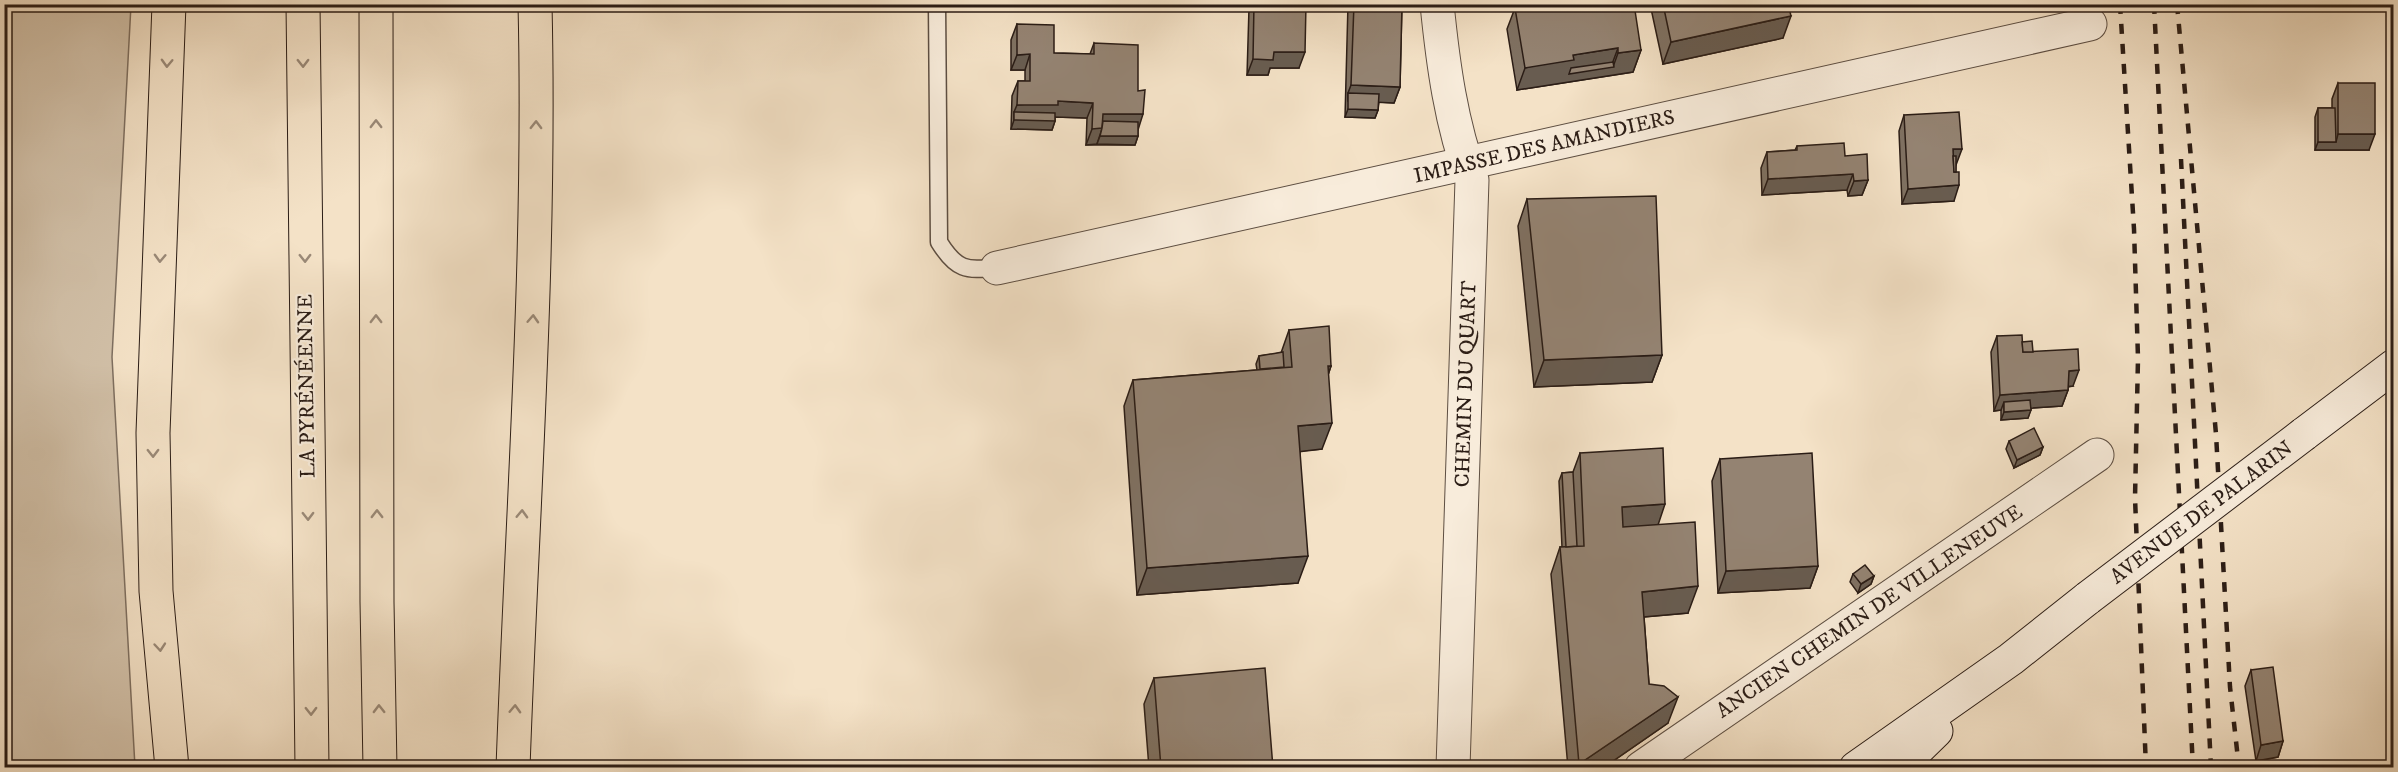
<svg xmlns="http://www.w3.org/2000/svg" width="2398" height="772" font-family="'IM FELL DW Pica',serif">
<style>
.grass{fill:#d2c1a9;stroke:#7e6f60;stroke-width:1.5}
.lines{fill:none;stroke-linecap:round;stroke-linejoin:round}
.service-casing{stroke:#5d4e42;stroke-width:19}
.minor-casing{stroke:#5d4e42;stroke-width:35}
.secondary-casing{stroke:#2b1d16;stroke-width:35}
.motorway-casing{stroke:#2b1d16;stroke-width:35}
.service{stroke:#f8ecdb;stroke-width:16}
.minor{stroke:#f8ecdb;stroke-width:33}
.secondary{stroke:#f8ecdb;stroke-width:33}
.motorway{stroke:#f4e2c7;stroke-width:33}
.rail{stroke:#2b1d16;stroke-width:4.5;stroke-dasharray:10 10;stroke-linecap:butt}
.secondary-bridge-casing{stroke:#2b1d16;stroke-width:35;stroke-linecap:butt}
.secondary-bridge{stroke:#f8ecdb;stroke-width:33}
.wall{fill:#7f7162;stroke:#2b1d16;stroke-width:1.5}
.shaded-wall{fill:#685c50;stroke:#2b1d16;stroke-width:1.5}
.building{fill:#948372;stroke:#2b1d16;stroke-width:1.5}
.oneway{stroke:#9a8977}
.labels{text-anchor:middle;stroke-width:4.5;stroke-linejoin:round;paint-order:stroke}
.street-label{font-size:21px;fill:#2b1d16;stroke:#f8ecdb}
</style>
<rect width="100%" height="100%" fill="#f4e2c7"/>
<filter id="stains"><feTurbulence type="fractalNoise" baseFrequency=".00333" numOctaves="4"/><feColorMatrix values="0 0 0 0 .2 0 0 0 0 .09 0 0 0 0 .02 0 0 0 .5 -.17"/></filter>
<radialGradient id="worn" r=".72"><stop offset=".6" stop-color="#630" stop-opacity="0"/><stop offset="1" stop-color="#630" stop-opacity=".3"/></radialGradient>
<path class="grass" d="M4 5H131L112 357 135 767H5Z"/>
<g class="lines">
<g class="service-casing">
<path id="service" d="M937 4 939 242C957 271 966 270 997 268"/>
</g>
<g class="minor-casing">
<g id="minor">
<path d="M1437 4C1443 64 1451 124 1472 180L1453 768"/>
<path d="M997 268 2090 24"/>
<path d="M1641 768 2097 455"/>
</g>
</g>
<g class="secondary-casing">
<g id="secondary">
<path d="M2304 434 2394 366"/>
<path d="M1856 768 2011 659 2088 598"/>
<path d="M1898 768 1936 731"/>
</g>
</g>
<g class="motorway-casing">
<g id="motorway">
<path d="M169 4 153 433 156 591 172 768"/>
<path d="M303 4 312 768"/>
<path d="M376 4 377 602 380 768"/>
<path d="M513 768C522 513 541 259 535 4"/>
</g>
</g>
<use href="#service" class="service"/>
<use href="#minor" class="minor"/>
<use href="#secondary" class="secondary"/>
<use href="#motorway" class="motorway"/>
<g class="rail">
<path d="M2120 4 2134 229 2138 358 2135 498 2146 768"/>
<path d="M2154 4 2193 768"/>
<path d="M2177 4 2216 434 2230 687 2239 768"/>
<path d="M2181 159 2211 768"/>
</g>
<g class="secondary-bridge-casing">
<path id="secondary-bridge" d="M2088 598 2304 434"/>
</g>
<use href="#secondary-bridge" class="secondary-bridge"/>
</g>
<g class="wall">
<path d="M1250 4H1306L1299 68H1270L1268 75H1247L1249 8Z"/>
<path d="M1348 4H1402L1400 87 1394 103 1379 102 1378 110 1375 118 1345 117Z"/>
<path d="M1650 4H1788L1783 38 1663 64Z"/>
<path d="M1515 8 1641 50 1633 72 1517 90 1507 29Z"/>
<path d="M1017 24 1054 53 1090 54 1094 43 1138 129V136L1135 145H1086L1087 118 1055 117V121L1052 130 1011 129 1012 96 1018 81H1025V70H1011V40Z"/>
<path d="M2338 83 2369 150H2315V117L2318 108H2332V99Z"/>
<path d="M1904 115 1956 164 1954 201 1902 204 1899 131Z"/>
<path d="M1797 146 1845 156 1868 180 1862 195 1848 196 1847 190 1762 195 1761 168 1767 152 1795 150Z"/>
<path d="M1527 199 1662 355 1652 382 1534 387 1518 226Z"/>
<path d="M1289 330 1331 366 1328 375 1322 449 1300 451 1298 583 1137 595 1124 406 1133 380 1257 370 1256 364 1259 356 1281 353Z"/>
<path d="M1997 336 2022 342 2073 386 2068 387V390L2062 406 2031 408 2028 418 2001 420V410L1994 411 1991 352Z"/>
<path d="M2009 441 2043 447 2040 455 2014 468 2006 449Z"/>
<path d="M1580 453 1658 525 1688 613 1644 617 1649 684 1668 723 1603 768H1568L1551 574 1560 547H1562L1559 481 1562 473 1573 472Z"/>
<path d="M1720 459 1818 566 1810 588 1718 593 1712 481Z"/>
<path d="M1853 574 1874 576 1871 584 1858 593 1850 582Z"/>
<path d="M2251 670 2283 741 2278 757 2256 761 2245 686Z"/>
<path d="M1154 678 1273 768H1149L1144 704Z"/>
</g>
<g class="shaded-wall">
<path d="M1791 16 1783 38 1663 64 1671 42Z"/>
<path d="M1618 48 1611 67H1613L1618 53 1641 50 1633 72 1517 90 1525 68 1573 55Z"/>
<path d="M1274 52H1305L1299 68H1270L1268 75H1247L1253 59Z"/>
<path d="M1030 54 1025 70H1011L1017 55Z"/>
<path d="M1351 85 1400 87 1394 103 1348 101V93Z"/>
<path d="M1058 101 1093 103 1087 118 1054 117 1055 121 1052 130 1011 129 1014 120V112L1017 105Z"/>
<path d="M1348 109 1378 110 1375 118 1345 117Z"/>
<path d="M1103 114H1143L1138 130 1102 129 1097 144 1086 145 1092 129Z"/>
<path d="M2338 134H2375L2369 150H2315L2318 142H2336Z"/>
<path d="M1100 136H1138L1135 145 1097 144Z"/>
<path d="M1953 149H1962L1956 165H1951Z"/>
<path d="M1853 174 1847 190 1762 195 1768 179Z"/>
<path d="M1868 180 1862 195 1848 196 1854 181Z"/>
<path d="M1959 185 1954 201 1902 204 1908 189Z"/>
<path d="M1662 355 1652 382 1534 387 1544 360Z"/>
<path d="M1328 366H1331L1322 393Z"/>
<path d="M2079 370 2073 386 2063 387 2069 371Z"/>
<path d="M2068 390 2062 406 2004 410V402L2001 410 1994 411 2000 395Z"/>
<path d="M2031 410 2028 418 2001 420 2004 412Z"/>
<path d="M1332 423 1322 449 1288 453 1298 426Z"/>
<path d="M2043 447 2040 455 2014 468 2017 460Z"/>
<path d="M1665 504 1656 531 1612 534 1622 507Z"/>
<path d="M1308 556 1298 583 1137 595 1147 568Z"/>
<path d="M1818 566 1810 588 1718 593 1726 571Z"/>
<path d="M1874 576 1871 584 1858 593 1861 584Z"/>
<path d="M1698 586 1688 613 1632 618 1642 592Z"/>
<path d="M1678 697 1668 723 1603 768H1578L1579 764Z"/>
<path d="M2283 741 2278 757 2256 761 2261 745Z"/>
</g>
<g class="building">
<path d="M1254 4H1306L1305 52H1274L1273 60 1253 59Z"/>
<path d="M1354 4H1402L1400 87 1351 85Z"/>
<path d="M1533 4H1565V6L1576 4H1634L1641 50 1618 53V48L1573 55 1574 60 1525 68 1515 8Z"/>
<path d="M1663 4H1788L1791 16 1671 42Z"/>
<path d="M1017 24 1054 25V53L1094 54V43L1138 45V91L1145 90 1143 114H1103L1102 128 1092 129 1093 103 1058 101V105H1017L1018 81H1030V54L1017 55Z"/>
<path d="M1613 62 1614 67 1569 74 1571 68Z"/>
<rect x="2338" y="83" width="37" height="51"/>
<path d="M1348 93 1379 94 1378 110 1348 109Z"/>
<path d="M2318 108H2335L2336 142H2318Z"/>
<path d="M1014 112 1055 113V121L1014 120Z"/>
<path d="M1959 112 1962 149H1953L1954 172H1959V185L1908 189 1904 115Z"/>
<path d="M1103 121 1138 122V136H1100L1102 128Z"/>
<path d="M1844 143 1845 156 1867 154 1868 180 1854 181 1853 174 1768 179 1767 152 1797 150V146Z"/>
<path d="M1953 156H1956V172H1954Z"/>
<path d="M1656 196 1662 355 1544 360 1527 199Z"/>
<path d="M1329 326 1331 366H1328L1332 423 1298 426 1308 556 1147 568 1133 380 1292 367 1289 330Z"/>
<path d="M2022 335 2023 352 2078 349 2079 370 2069 371 2068 390 2000 395 1997 336Z"/>
<path d="M2032 341 2033 352H2023L2022 342Z"/>
<path d="M1283 352 1284 367 1260 369 1259 356Z"/>
<path d="M2030 400 2031 410 2004 412V402Z"/>
<path d="M2034 428 2043 447 2017 460 2009 441Z"/>
<path d="M1663 448 1665 504 1622 507 1623 527 1695 522 1698 586 1642 592 1649 684 1664 686 1678 697 1579 764 1560 547 1584 546 1580 453Z"/>
<path d="M1812 453 1818 566 1726 571 1720 459Z"/>
<path d="M1573 472 1577 546 1566 547 1562 473Z"/>
<path d="M1865 565 1874 576 1861 584 1853 574Z"/>
<path d="M2273 667 2283 741 2261 745 2251 670Z"/>
<path d="M1265 668 1273 768H1161L1154 678Z"/>
</g>
<defs><path id="oneway-chevron" d="M-2-3.5L2.5 0L-2 3.5" fill="none" stroke-width="1.6" stroke-linecap="round" stroke-linejoin="round" transform="scale(1.5)"/></defs>
<g class="oneway">
<use href="#oneway-chevron" transform="translate(167 63) rotate(92)"/>
<use href="#oneway-chevron" transform="translate(303 63) rotate(89)"/>
<use href="#oneway-chevron" transform="translate(376 124) rotate(-90)"/>
<use href="#oneway-chevron" transform="translate(536 125) rotate(-89)"/>
<use href="#oneway-chevron" transform="translate(160 258) rotate(92)"/>
<use href="#oneway-chevron" transform="translate(305 258) rotate(89)"/>
<use href="#oneway-chevron" transform="translate(376 319) rotate(-90)"/>
<use href="#oneway-chevron" transform="translate(533 319) rotate(-87)"/>
<use href="#oneway-chevron" transform="translate(153 453) rotate(89)"/>
<use href="#oneway-chevron" transform="translate(377 514) rotate(-90)"/>
<use href="#oneway-chevron" transform="translate(522 514) rotate(-88)"/>
<use href="#oneway-chevron" transform="translate(308 516) rotate(89)"/>
<use href="#oneway-chevron" transform="translate(160 647) rotate(85)"/>
<use href="#oneway-chevron" transform="translate(379 709) rotate(-91)"/>
<use href="#oneway-chevron" transform="translate(515 709) rotate(-88)"/>
<use href="#oneway-chevron" transform="translate(311 711) rotate(89)"/>
</g>
<g class="labels">
<g class="street-label">
<text transform="translate(1544 146) rotate(-13)" y="7">IMPASSE DES AMANDIERS</text>
<text transform="translate(1465 384) rotate(-88)" y="7">CHEMIN DU QUART</text>
<text transform="translate(306 386) rotate(-91)" y="7">LA PYRÉNÉENNE</text>
<text transform="translate(2201 512) rotate(-37)" y="7">AVENUE DE PALARIN</text>
<text transform="translate(1869 611) rotate(-34)" y="7">ANCIEN CHEMIN DE VILLENEUVE</text>
</g>
</g>
<rect width="2398" height="772" fill="none" stroke="#f4e2c7" stroke-width="24"/>
<rect x="6" y="6" width="2386" height="760" fill="none" stroke="#2b1d16" stroke-width="3"/>
<rect x="12" y="12" width="2374" height="748" fill="none" stroke="#2b1d16" stroke-width="1.5"/>
<rect width="100%" height="100%" filter="url(#stains)"/>
<rect width="100%" height="100%" fill="url(#worn)"/>
</svg>
